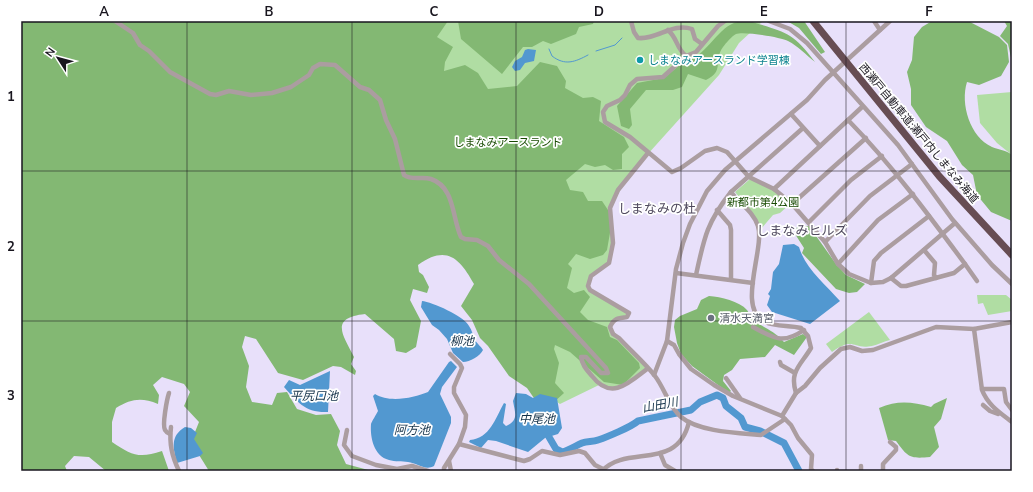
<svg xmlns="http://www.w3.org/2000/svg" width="1033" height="492" font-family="'Nunito Sans','Noto Sans JP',sans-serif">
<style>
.green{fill:#b0dda3}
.forest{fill:#83b873}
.water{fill:#5298d0}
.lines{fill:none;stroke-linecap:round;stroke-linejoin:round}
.stream{stroke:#5298d0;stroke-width:1}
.river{stroke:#5298d0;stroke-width:7}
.minor{stroke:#ab9da0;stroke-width:4.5}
.highway{stroke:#674d53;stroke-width:7}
.grid{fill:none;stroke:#19161f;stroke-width:1;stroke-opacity:0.55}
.culture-dot{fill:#0f9aa8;stroke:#fff;stroke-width:1.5}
.worship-dot{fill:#6b7280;stroke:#fff;stroke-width:1.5}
.labels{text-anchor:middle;stroke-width:3.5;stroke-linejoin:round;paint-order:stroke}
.culture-label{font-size:11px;fill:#0d838f;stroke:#fff;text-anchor:start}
.street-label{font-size:11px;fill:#19161f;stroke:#fff}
.park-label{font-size:11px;fill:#184b02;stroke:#fff}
.worship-label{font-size:11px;fill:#5b616d;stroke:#fff;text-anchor:start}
.water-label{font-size:12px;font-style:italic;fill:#123048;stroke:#fff}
.quarter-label{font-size:13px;fill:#4f495e;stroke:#fff}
.neatline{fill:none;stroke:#19161f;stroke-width:1.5}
.grid-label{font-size:13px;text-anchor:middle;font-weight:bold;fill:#19161f}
</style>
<rect width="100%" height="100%" fill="#e8e0fa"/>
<g class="green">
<path d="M383 21H763L739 43 719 75 629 175 610 208 612 247 609 263 593 273 589 286 598 296 624 308 628 317 617 318 610 327 647 369C629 383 623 391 599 385L560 404 506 367Z"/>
<path d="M1012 92V155L997 143 980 123 977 95Z"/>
<path d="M750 179 773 190 790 204 780 213 773 215 761 229 755 217 735 192Z"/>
<path d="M977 295H1006L1012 300V311L988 315 983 303 978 304Z"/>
<path d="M869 312 890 340C884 341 878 345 872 346 852 350 855 336 832 352L826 344Z"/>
</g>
<g class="forest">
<path d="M21 21H448L437 37 453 47 445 62 444 71 465 65 478 73 488 89 517 86 540 62 557 66 566 81 565 88 583 98 593 97 601 101 599 121 624 137 629 147 622 154V169L613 170 605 165 595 167 585 164 566 180 570 190 583 192 588 201H602L610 213 611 227 607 250 603 255 590 259 576 254 568 264 572 268 567 288 574 293 584 290 590 297 580 312 588 320 607 327 610 337 617 340 639 363 640 368 623 385 604 382 570 352 555 345 554 349 559 363 555 383 564 393 553 403 538 404 527 388 509 376 488 346 480 338 472 320 461 306 474 284C460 259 447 244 418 265L419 272 423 275 429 287 427 293 413 289 410 300 421 321 416 347 406 353 396 351 394 339 365 314C329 318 343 335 354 357L351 364 356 371 355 375 341 367 333 366 303 380 278 373 256 339 245 336 242 347 249 366 246 387 252 402 272 405 277 393 287 392 297 409 316 415 331 414 340 431 337 445 346 464 372 471H209L191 442 199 422 184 406 190 392 184 384 162 377 153 385 159 395 158 404C141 397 131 399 116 408L112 422V442C131 455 139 459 162 451L169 471H106L89 457 74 456 65 466 67 471H21Z"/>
<path d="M458 21H594L593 24 579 27 576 34 551 44 543 41 532 47H523L502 74 461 39Z"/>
<path d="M749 21C785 32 792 31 815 62 806 55 798 46 788 41 781 37 743 31 736 34 732 36 726 43 723 47 713 61 725 71 706 80L688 74 682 87 673 90H646L630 109 632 125 629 129 621 126 617 106 637 83 664 78 686 60C702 61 717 29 734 23 738 21 744 22 749 21Z"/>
<path d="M787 21H804L825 52 821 54 799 28Z"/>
<path d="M932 21H968L999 37 1007 45 1009 62 1001 76 979 85 967 82C960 104 970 137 992 147 999 150 1006 150 1012 155V221L991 212 977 195 973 175 962 165 947 141 926 127 911 105V89L907 72 912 60 914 37 922 27Z"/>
<path d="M1004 21H1012V62L1008 44 1000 36 1007 26Z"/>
<path d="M809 226 836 264 846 275 865 284 857 292 849 293 836 289 802 253 804 248 795 234 797 227Z"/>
<path d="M709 296C721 297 739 301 747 310 750 314 752 319 756 322 768 330 774 331 784 342L803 334 807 337 794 355 775 345 765 357 740 359 732 370 724 375 723 381 731 391 729 393 692 366 681 354 677 343 674 327 675 320 680 316 697 309 701 300Z"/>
<path d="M947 398 941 419 934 427 939 447 930 457C909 459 908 457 896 441L888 440 879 408C898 400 912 402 931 407L934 404Z"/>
</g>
<g class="water">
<path d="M528 49 536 50 534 61 525 63 520 70 515 71 512 67 515 61 522 57 525 50Z"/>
<path d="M794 244 799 247C805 268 825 284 840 301L810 324 772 312 767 305 770 296 768 294 771 289 773 272 779 264 783 245Z"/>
<path d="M422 301C432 302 464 316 469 326 472 330 473 336 475 340 478 345 481 346 483 350 480 356 470 362 463 362L453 353 447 339 439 330 432 325 421 307Z"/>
<path d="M451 361 457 367 442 387 440 394 451 417V423L434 466C425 471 417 463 408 462 402 461 395 462 389 460 374 456 370 438 371 424 372 421 376 415 378 411L373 396 375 394C389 403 414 398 428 392L449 362Z"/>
<path d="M330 371 328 412C305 413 298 402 284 387L289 380 300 385Z"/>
<path d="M516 393 526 394 533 398 540 394 557 398 562 428 558 434 545 438 528 452 496 441 488 440 481 448 469 442 470 440C490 438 495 419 504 403L506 404 503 423 506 426C519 420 515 413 513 401Z"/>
<path d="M185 427 191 428 197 433 194 439 203 453 200 456 177 463C173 448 170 436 185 427Z"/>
</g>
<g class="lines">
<g class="stream">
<path d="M549 49 552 56C565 66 575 62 588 55"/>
<path d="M596 51 615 45 622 38"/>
</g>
<path class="river" d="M549 437 556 449 562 452C570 450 575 446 582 443 587 441 593 442 598 440 607 437 631 427 638 421L691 410 700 402 717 395 723 398 726 406 741 418 745 427 760 431 784 443 799 471"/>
<g class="minor">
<path d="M115 21 133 33 140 45 149 51 170 72 210 94 216 95 229 91 251 95 272 93 291 87 309 75 313 68 320 64 335 65 360 87 369 90 380 100 386 120 395 139 404 175C412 181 422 176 431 179 455 187 452 218 461 237L465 239 477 240 488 246 499 260 529 284 606 368 608 373H601L586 357H581C582 365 587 370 592 376 611 401 629 383 647 369"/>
<path d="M631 21 634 32 638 38C657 40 673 22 692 29L695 39 702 44"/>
<path d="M725 21 718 26 696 52 686 56 663 77 637 79 630 85 625 95 620 100 607 106 603 112 605 122 630 137 672 172 681 168 705 151 717 148 727 152 749 177 774 189 792 204 825 242 838 264 849 274 871 283 883 282 891 278 955 223"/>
<path d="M769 21 790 29 807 43 898 145 952 219 992 265 1012 284"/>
<path d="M874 21 880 30"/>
<path d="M668 30C678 39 676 48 686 56"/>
<path d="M791 114 820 146"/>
<path d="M848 120C891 164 928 214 965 264L954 273 906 286H901L891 278"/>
<path d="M648 153 618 190 610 208 613 243 609 263 591 276 588 286 590 290 629 313 627 317C618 318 614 318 610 327L613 334 619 338C630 350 646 364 655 376 665 389 669 407 681 417 699 432 739 433 761 435L785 419"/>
<path d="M774 189 862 107"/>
<path d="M792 204 866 138"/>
<path d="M717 210 730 225 731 230V279"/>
<path d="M809 222 851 180 882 156"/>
<path d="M825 242 870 196 912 164"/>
<path d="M924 250 935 263 934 275 936 278"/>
<path d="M838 264 878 220 913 194"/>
<path d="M965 264 977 281"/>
<path d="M676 273 753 283"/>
<path d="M696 275C704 238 707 222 731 192"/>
<path d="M871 283 874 261 881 253 929 216"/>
<path d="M753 327C774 338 782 345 804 330"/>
<path d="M974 329 982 390C988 405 999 412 1012 422"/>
<path d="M667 341 674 345 679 354 691 369 714 385 733 396 782 416 791 425 798 438 812 455 811 469 813 471"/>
<path d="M450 354 460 364 462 368 454 387V393L466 415 465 427 459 444"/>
<path d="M780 362 781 365 795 373"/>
<path d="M654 375 667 341 676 269 683 243 690 224 707 191 725 170 807 100 825 80 890 21"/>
<path d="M726 378 740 398"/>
<path d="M982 389H1004L1006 402 1012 410"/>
<path d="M169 393C167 399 162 425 165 430 166 432 168 433 170 434"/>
<path d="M796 393C789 371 801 365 811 348L808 336 801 328C789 325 776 327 765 322 736 309 765 249 758 226 753 211 739 203 731 192L803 128"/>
<path d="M983 405 990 411 998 414"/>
<path d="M782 416 796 393 805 386 820 368 841 349 850 347 862 351 873 350 936 327 974 329 1012 322"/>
<path d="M171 427C169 444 172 456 179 471"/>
<path d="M347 430 344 445 352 456 376 465 397 469 412 466 428 471"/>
<path d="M660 453 665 465 675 471"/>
<path d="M449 461 451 471"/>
<path d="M837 470V471"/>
<path d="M444 471V468L459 444 524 461 530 459 542 451 560 455 579 451 585 453 595 465 603 469"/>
<path d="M602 471C627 444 677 472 689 422"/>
<path d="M861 471V466"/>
<path d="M883 471V464L896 450V447L890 442"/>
</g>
<path class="highway" d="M813 21 939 176 1012 255"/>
</g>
<path class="grid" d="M187 21V471M352 21V471M516 21V471M681 21V471M846 21V471M21 171H1012M21 321H1012"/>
<circle class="culture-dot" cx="640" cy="60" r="4"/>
<circle class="worship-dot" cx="711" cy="318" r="4"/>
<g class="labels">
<g class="culture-label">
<text x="648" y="64">しまなみアースランド学習棟</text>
</g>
<g class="street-label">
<text transform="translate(919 133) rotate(50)" y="4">西瀬戸自動車道;瀬戸内しまなみ海道</text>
</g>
<g class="park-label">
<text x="508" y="146">しまなみアースランド</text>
<text x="763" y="206">新都市第4公園</text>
</g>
<g class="worship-label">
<text x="719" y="322">清水天満宮</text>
</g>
<g class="water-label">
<text x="462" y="345">柳池</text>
<text x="314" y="400">平尻口池</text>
<text transform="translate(660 405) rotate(-11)" y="4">山田川</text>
<text x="537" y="423">中尾池</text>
<text x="412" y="434">阿方池</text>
</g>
<g class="quarter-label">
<text x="657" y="213">しまなみの杜</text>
<text x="802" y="235">しまなみヒルズ</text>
</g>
</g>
<rect width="1033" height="492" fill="none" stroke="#ffffff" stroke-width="44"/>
<g transform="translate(58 58) rotate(306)" stroke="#ffffff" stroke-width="3" paint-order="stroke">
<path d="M0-3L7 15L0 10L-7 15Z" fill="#19161f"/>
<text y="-6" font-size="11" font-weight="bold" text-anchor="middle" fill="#19161f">N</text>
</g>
<rect x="22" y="22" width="989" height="448" class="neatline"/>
<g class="grid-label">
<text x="104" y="16">A</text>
<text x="269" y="16">B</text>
<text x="434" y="16">C</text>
<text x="599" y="16">D</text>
<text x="764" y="16">E</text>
<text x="929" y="16">F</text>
<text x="11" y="101">1</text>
<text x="11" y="251">2</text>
<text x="11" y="400">3</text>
</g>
</svg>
